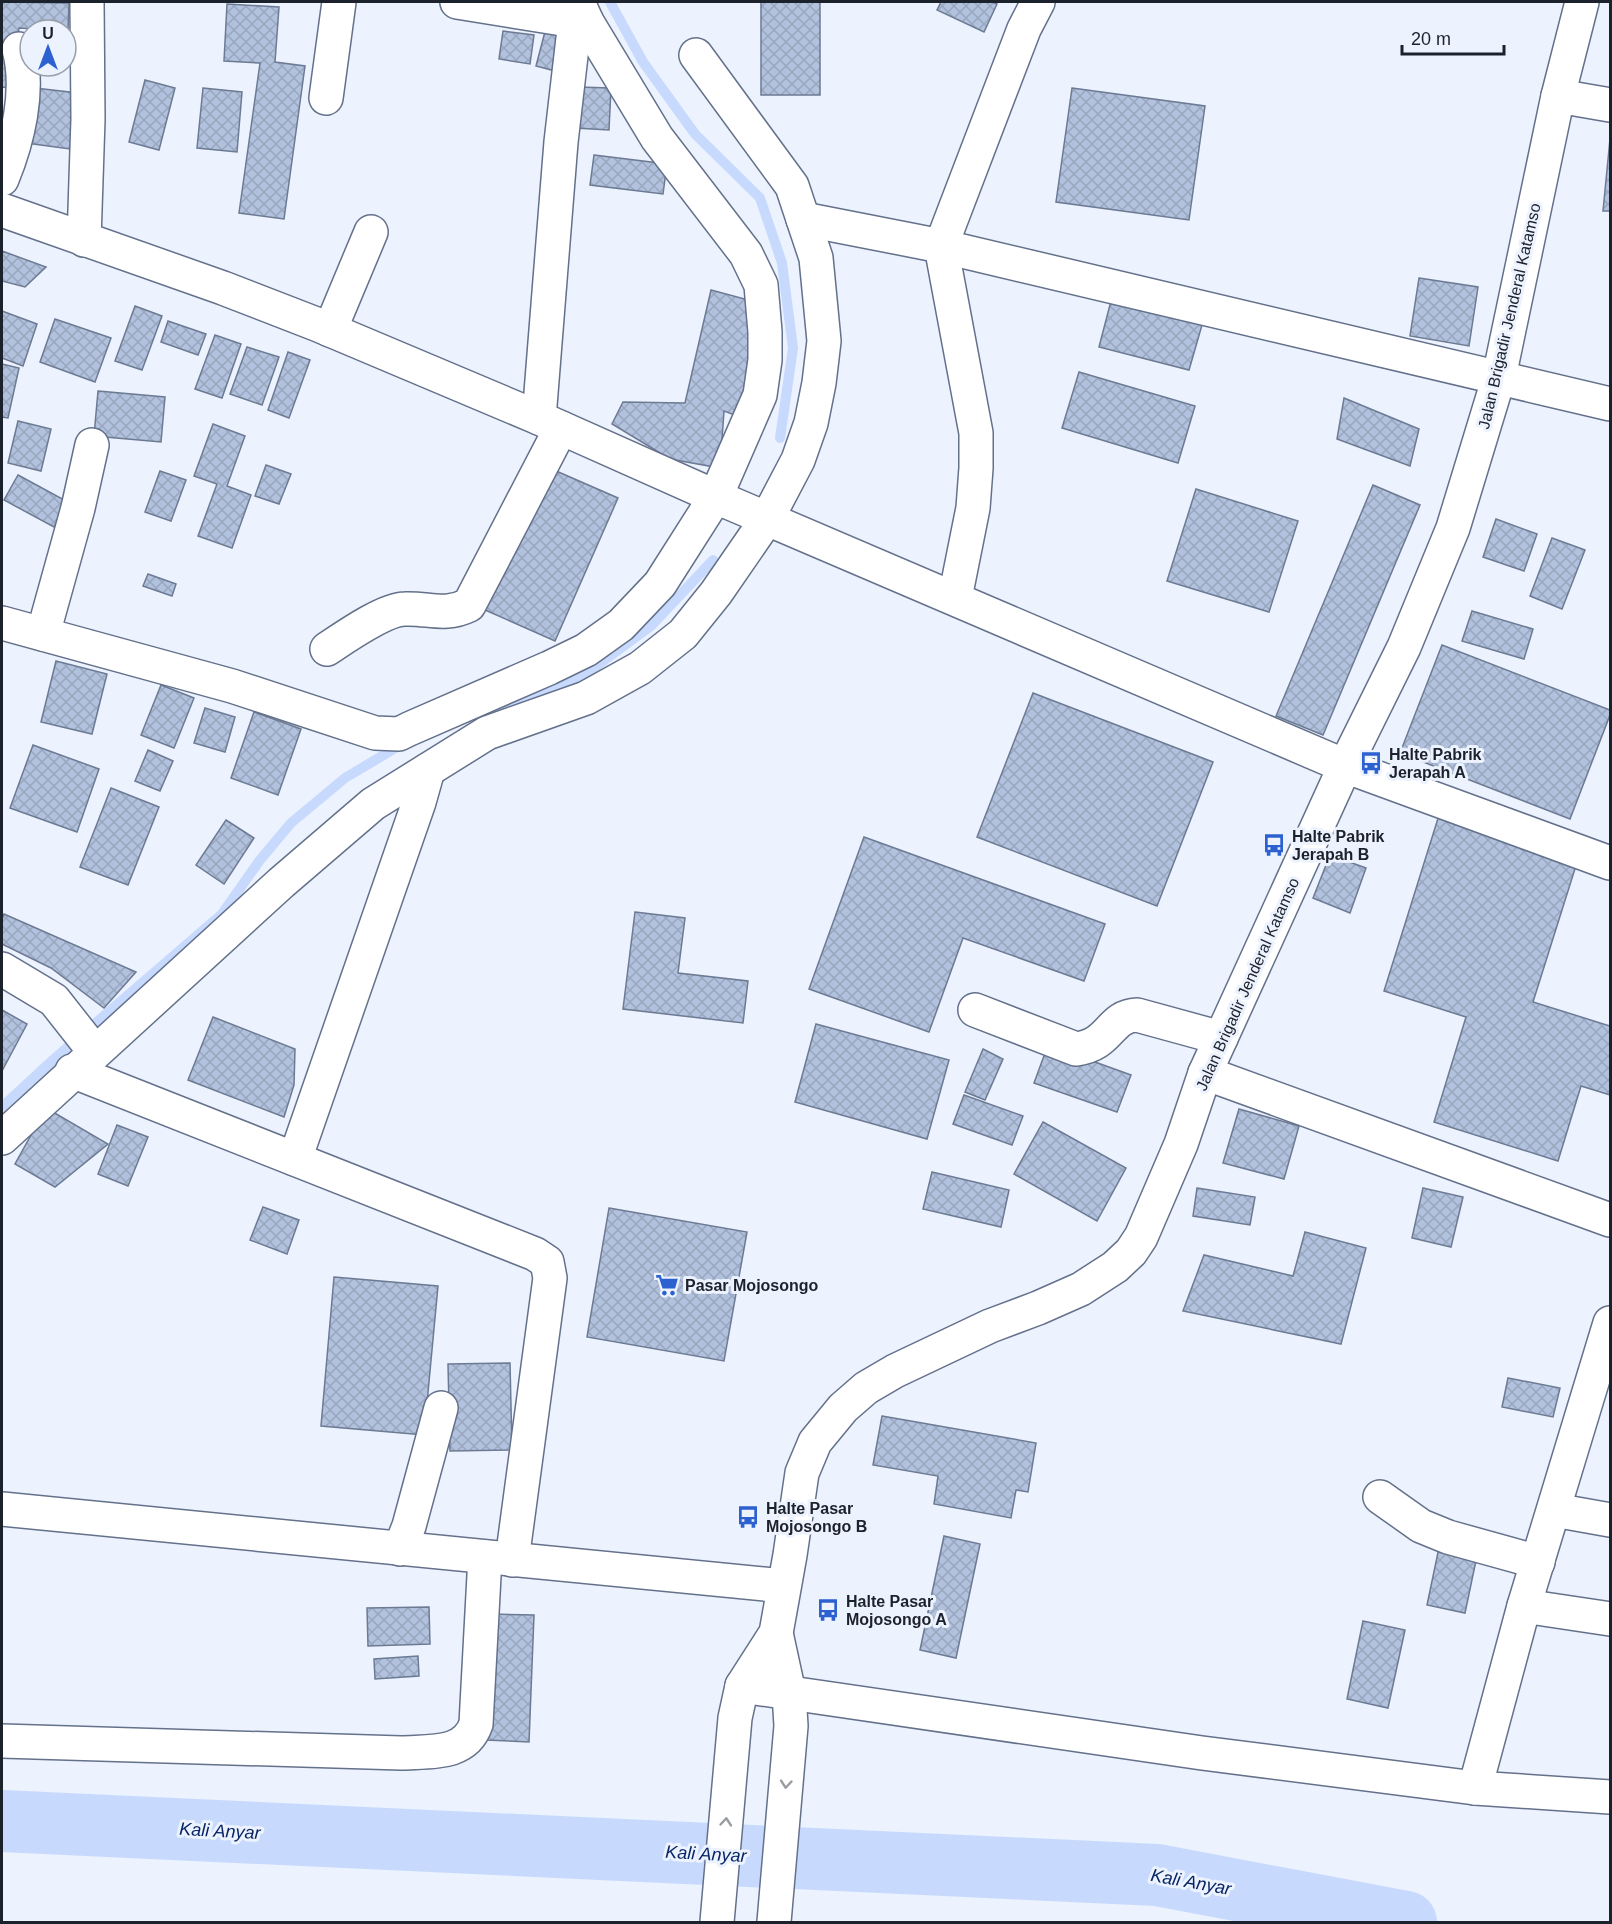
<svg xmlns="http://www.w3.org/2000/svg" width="1612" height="1924" font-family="Arial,sans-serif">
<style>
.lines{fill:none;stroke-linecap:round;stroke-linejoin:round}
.stream{stroke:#c7dafd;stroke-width:10}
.river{stroke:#c7dafd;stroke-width:62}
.building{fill:url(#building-cross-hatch);stroke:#6c7a93;stroke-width:1.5}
.minor-casing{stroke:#64718b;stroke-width:36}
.major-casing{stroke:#64718b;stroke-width:36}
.minor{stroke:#fff;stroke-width:33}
.major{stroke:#fff;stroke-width:33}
.oneway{stroke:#999ca0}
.labels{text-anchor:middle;stroke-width:6;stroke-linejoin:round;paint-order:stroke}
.street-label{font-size:16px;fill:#1c222c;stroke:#ecf2fe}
.poi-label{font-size:16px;font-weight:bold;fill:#1c222c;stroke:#ecf2fe;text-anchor:start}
.water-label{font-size:18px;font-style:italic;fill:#082565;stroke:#ecf2fe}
</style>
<defs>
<pattern id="building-cross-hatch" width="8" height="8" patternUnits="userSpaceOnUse" patternTransform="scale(1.5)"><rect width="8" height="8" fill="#b2c1dd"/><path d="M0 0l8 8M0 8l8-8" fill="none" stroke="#98a6be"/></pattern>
</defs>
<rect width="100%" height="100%" fill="#ecf2fe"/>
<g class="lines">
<g class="stream">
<path d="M610 2 643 62 695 134 760 198 782 263 793 348 780 438"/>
<path d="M484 714 580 678 651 626 713 560"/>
<path d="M2 1107 54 1059 222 914 260 860 291 823 345 778 402 744"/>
</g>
<path class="river" d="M2 1821 1157 1875 1406 1922"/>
</g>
<g class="building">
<path d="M2 2 69 3 68 31 19 28 10 88 2 87Z"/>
<rect x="761" y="2" width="59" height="93"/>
<path d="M941 2H992L997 4 984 32 937 10Z"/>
<path d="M227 4 279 7 275 62 305 66 284 219 239 213 260 63 224 61Z"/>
<path d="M547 24 570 30 559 72 536 66Z"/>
<path d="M503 31 534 35 530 64 499 59Z"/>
<path d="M145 80 175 88 159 150 129 142Z"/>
<path d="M26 87 78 93 70 149 19 142Z"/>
<path d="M578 87 611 88 609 130 575 128Z"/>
<path d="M203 88 242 92 237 152 197 148Z"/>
<path d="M1072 88 1205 106 1189 220 1056 202Z"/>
<path d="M1610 139V211H1603Z"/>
<path d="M594 155 667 164 663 194 590 185Z"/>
<path d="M2 251 46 267 25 287 2 281Z"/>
<path d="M1419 278 1478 287 1469 346 1410 336Z"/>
<path d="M711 290 756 302 743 418 724 411 720 468 670 459 612 424 623 402 685 403Z"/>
<path d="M1111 301 1202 325 1189 370 1099 347Z"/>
<path d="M135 306 162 316 142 370 115 361Z"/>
<path d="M2 311 37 324 23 366 2 358Z"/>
<path d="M55 319 111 338 95 382 40 362Z"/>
<path d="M168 321 206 334 198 355 161 342Z"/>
<path d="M215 335 241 344 222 398 195 389Z"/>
<path d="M247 347 279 357 262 405 230 394Z"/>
<path d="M288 352 310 360 289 418 268 410Z"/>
<path d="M2 364 19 368 8 418 2 417Z"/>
<path d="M1079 372 1195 406 1178 463 1062 428Z"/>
<path d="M98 391 165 397 161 442 94 436Z"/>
<path d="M1344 398 1419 429 1410 466 1337 439Z"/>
<path d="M18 421 51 429 41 471 8 463Z"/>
<path d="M213 424 245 436 227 486 251 495 232 548 198 536 217 484 194 476Z"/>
<path d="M266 465 291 474 279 504 255 496Z"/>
<path d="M547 467 618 498 555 641 483 609Z"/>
<path d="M160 471 186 480 171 521 145 512Z"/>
<path d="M18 475 68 502 54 527 4 500Z"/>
<path d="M1373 485 1420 505 1323 735 1276 716Z"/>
<path d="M1196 489 1298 521 1269 612 1167 581Z"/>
<path d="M1496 519 1537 534 1524 571 1483 557Z"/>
<path d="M1552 538 1585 550 1562 609 1530 596Z"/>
<path d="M148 574 176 584 172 596 143 586Z"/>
<path d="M1472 611 1533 629 1524 659 1462 641Z"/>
<path d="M1442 645 1610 710V715L1570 819 1400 753Z"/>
<path d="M56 661 107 674 92 734 41 722Z"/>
<path d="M161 685 194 698 174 748 141 735Z"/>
<path d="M1033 693 1213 762 1157 906 977 837Z"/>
<path d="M205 708 235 717 225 752 194 743Z"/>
<path d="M254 712 301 729 278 795 231 778Z"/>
<path d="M33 745 99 769 77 832 10 808Z"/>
<path d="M148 750 173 761 160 791 135 781Z"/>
<path d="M111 788 159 807 128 885 80 867Z"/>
<path d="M1440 812 1579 856 1533 1002 1610 1026V1095L1581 1086 1558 1161 1434 1122 1466 1017 1384 991Z"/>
<path d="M226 820 254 838 224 884 196 865Z"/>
<path d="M864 837 1105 924 1084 981 963 938 929 1032 809 989Z"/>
<path d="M1330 855 1366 868 1350 913 1313 898Z"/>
<path d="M635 912 685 918 678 973 748 981 743 1023 623 1009Z"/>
<path d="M4 914 136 972 104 1008 51 968 2 944V919Z"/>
<path d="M2 1010 27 1024 2 1071Z"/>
<path d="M213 1017 295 1049 294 1085 284 1117 188 1080Z"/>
<path d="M816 1024 949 1060 927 1139 795 1102Z"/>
<path d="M1048 1045 1131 1075 1117 1112 1034 1083Z"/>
<path d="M983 1049 1003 1059 985 1100 965 1092Z"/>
<path d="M964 1095 1023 1116 1012 1145 953 1124Z"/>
<path d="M46 1108 108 1144 55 1187 15 1164Z"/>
<path d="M1239 1109 1299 1126 1284 1179 1223 1163Z"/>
<path d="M1043 1122 1126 1168 1097 1221 1014 1174Z"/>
<path d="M117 1125 148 1137 128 1186 98 1174Z"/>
<path d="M932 1172 1009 1190 1001 1227 923 1209Z"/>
<path d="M1197 1188 1255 1197 1250 1225 1193 1216Z"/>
<path d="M1423 1188 1463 1197 1451 1247 1412 1238Z"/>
<path d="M263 1207 299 1220 287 1254 250 1240Z"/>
<path d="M609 1208 747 1232 724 1361 587 1337Z"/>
<path d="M1305 1232 1366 1248 1341 1344 1183 1311 1204 1255 1293 1276Z"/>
<path d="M334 1277 438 1286 424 1435 321 1426Z"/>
<path d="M510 1363 512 1450 450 1451 448 1364Z"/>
<path d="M1508 1378 1560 1388 1553 1417 1502 1407Z"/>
<path d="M882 1416 1036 1443 1028 1492 1016 1490 1011 1518 934 1504 938 1476 873 1465Z"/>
<path d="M944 1536 980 1544 956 1658 920 1650Z"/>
<path d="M1440 1543 1478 1551 1465 1613 1427 1605Z"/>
<path d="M429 1607 430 1644 368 1646 367 1608Z"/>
<path d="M491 1614 534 1615 529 1742 486 1740Z"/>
<path d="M1363 1621 1405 1630 1388 1708 1347 1699Z"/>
<path d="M418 1656 419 1676 375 1679 374 1659Z"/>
</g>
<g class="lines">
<g class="minor-casing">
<g id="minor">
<path d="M457 2 575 21"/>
<path d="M1558 96 1610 105"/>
<path d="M326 98 339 2"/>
<path d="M2 179C18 140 30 91 19 49"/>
<path d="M803 219 941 246 1610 404"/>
<path d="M84 240 88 119 87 2"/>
<path d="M330 330 371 232"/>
<path d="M539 418 561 142 575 21 587 22"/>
<path d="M723 500 1345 766 1610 863"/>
<path d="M955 598 973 508 976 468V433L941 246 1024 29 1038 2"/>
<path d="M2 623 232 686 375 733 399 734 409 729 549 668 586 650 621 625 660 584 716 496 760 395 765 360V332L761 285 746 254 657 138 587 22 578 2"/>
<path d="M43 634 78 508 92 445"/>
<path d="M327 649C345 637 385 609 405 609 430 608 444 617 469 605L561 428"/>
<path d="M2 969 54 1000 95 1052"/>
<path d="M975 1010 1076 1049C1111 1045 1109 1016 1137 1015L1221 1038"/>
<path d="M72 1071 535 1254 547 1262 550 1278 512 1560"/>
<path d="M1205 1073 1610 1220"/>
<path d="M2 1138 281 883 373 804 487 733 586 698 640 668 683 634 716 593 767 519 798 460 811 423 819 383 824 341 816 258 792 186 696 55"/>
<path d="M295 1159 419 802 428 770"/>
<path d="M1380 1497 1421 1526 1448 1537 1538 1562"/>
<path d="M2 1509 784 1586"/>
<path d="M1554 1510 1610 1520"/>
<path d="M400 1549 409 1526 441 1408"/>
<path d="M1524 1606 1610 1619"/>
<path d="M742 1686 1202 1753 1475 1788 1610 1797"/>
<path d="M2 1741 401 1753C430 1751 465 1756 476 1724L485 1557"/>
<path d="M1475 1788 1524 1606 1610 1323"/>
</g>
</g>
<g class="major-casing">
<g id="major">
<path d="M2 210 223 288 316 324 539 418 723 500"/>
<path d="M717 1922 735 1718 742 1686 776 1633 790 1555 802 1473 815 1442 843 1408 866 1388 895 1371 990 1326 1038 1308 1081 1289 1115 1267 1131 1252 1141 1237 1181 1144 1205 1073 1345 766 1404 647 1453 528 1499 377 1558 96 1582 2"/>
<path d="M774 1922 791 1726 789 1693 776 1633"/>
</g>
</g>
<use href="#minor" class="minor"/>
<use href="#major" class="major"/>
</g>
<defs><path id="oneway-chevron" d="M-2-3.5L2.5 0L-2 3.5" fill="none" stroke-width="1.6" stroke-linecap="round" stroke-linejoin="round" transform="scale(1.5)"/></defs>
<g class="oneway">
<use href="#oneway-chevron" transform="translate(786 1784) rotate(95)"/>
<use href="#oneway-chevron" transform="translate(726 1822) rotate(-85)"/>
</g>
<defs>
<g id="bus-bare" transform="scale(1.8)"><path d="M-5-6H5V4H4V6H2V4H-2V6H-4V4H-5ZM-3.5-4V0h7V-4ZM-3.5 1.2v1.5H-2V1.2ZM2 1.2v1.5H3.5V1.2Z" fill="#2d61cf" stroke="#ecf2fe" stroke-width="2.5" paint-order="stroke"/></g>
<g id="supermarket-bare" transform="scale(1.8)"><path d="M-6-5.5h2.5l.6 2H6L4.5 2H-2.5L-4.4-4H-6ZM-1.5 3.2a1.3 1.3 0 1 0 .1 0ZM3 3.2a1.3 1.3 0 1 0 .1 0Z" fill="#2d61cf" stroke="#ecf2fe" stroke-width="2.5" paint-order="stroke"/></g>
</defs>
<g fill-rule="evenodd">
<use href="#bus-bare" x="1371" y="763"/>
<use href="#bus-bare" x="1274" y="845"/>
<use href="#supermarket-bare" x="667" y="1285"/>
<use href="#bus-bare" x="748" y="1517"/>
<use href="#bus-bare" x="828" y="1610"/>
</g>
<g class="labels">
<g class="street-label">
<text transform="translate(1509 316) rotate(-77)" y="6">Jalan Brigadir Jenderal Katamso</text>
<text transform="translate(1247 984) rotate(-66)" y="6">Jalan Brigadir Jenderal Katamso</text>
</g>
<g class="poi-label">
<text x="1389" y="760">Halte Pabrik<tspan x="1389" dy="18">Jerapah A</tspan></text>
<text x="1292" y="842">Halte Pabrik<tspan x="1292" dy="18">Jerapah B</tspan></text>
<text x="685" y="1291">Pasar Mojosongo</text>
<text x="766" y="1514">Halte Pasar<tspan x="766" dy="18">Mojosongo B</tspan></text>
<text x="846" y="1607">Halte Pasar<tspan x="846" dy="18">Mojosongo A</tspan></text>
</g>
<g class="water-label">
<text transform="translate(220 1831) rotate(3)" y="6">Kali Anyar</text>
<text transform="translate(706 1854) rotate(3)" y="6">Kali Anyar</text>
<text transform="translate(1191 1882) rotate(10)" y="6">Kali Anyar</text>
</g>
</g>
<rect width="1612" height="1924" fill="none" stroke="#1c222c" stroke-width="6"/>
<g transform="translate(48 48)"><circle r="28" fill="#ecf2fe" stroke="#999faa" stroke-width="1.5"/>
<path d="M0-4.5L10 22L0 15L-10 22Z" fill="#2d61cf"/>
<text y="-9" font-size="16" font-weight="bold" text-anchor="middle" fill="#1c222c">U</text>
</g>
<path d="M1402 45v9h102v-9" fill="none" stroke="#1c222c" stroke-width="3"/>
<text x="1411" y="45" font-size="18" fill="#1c222c" stroke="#ecf2fe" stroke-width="4.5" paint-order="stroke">20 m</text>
</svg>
